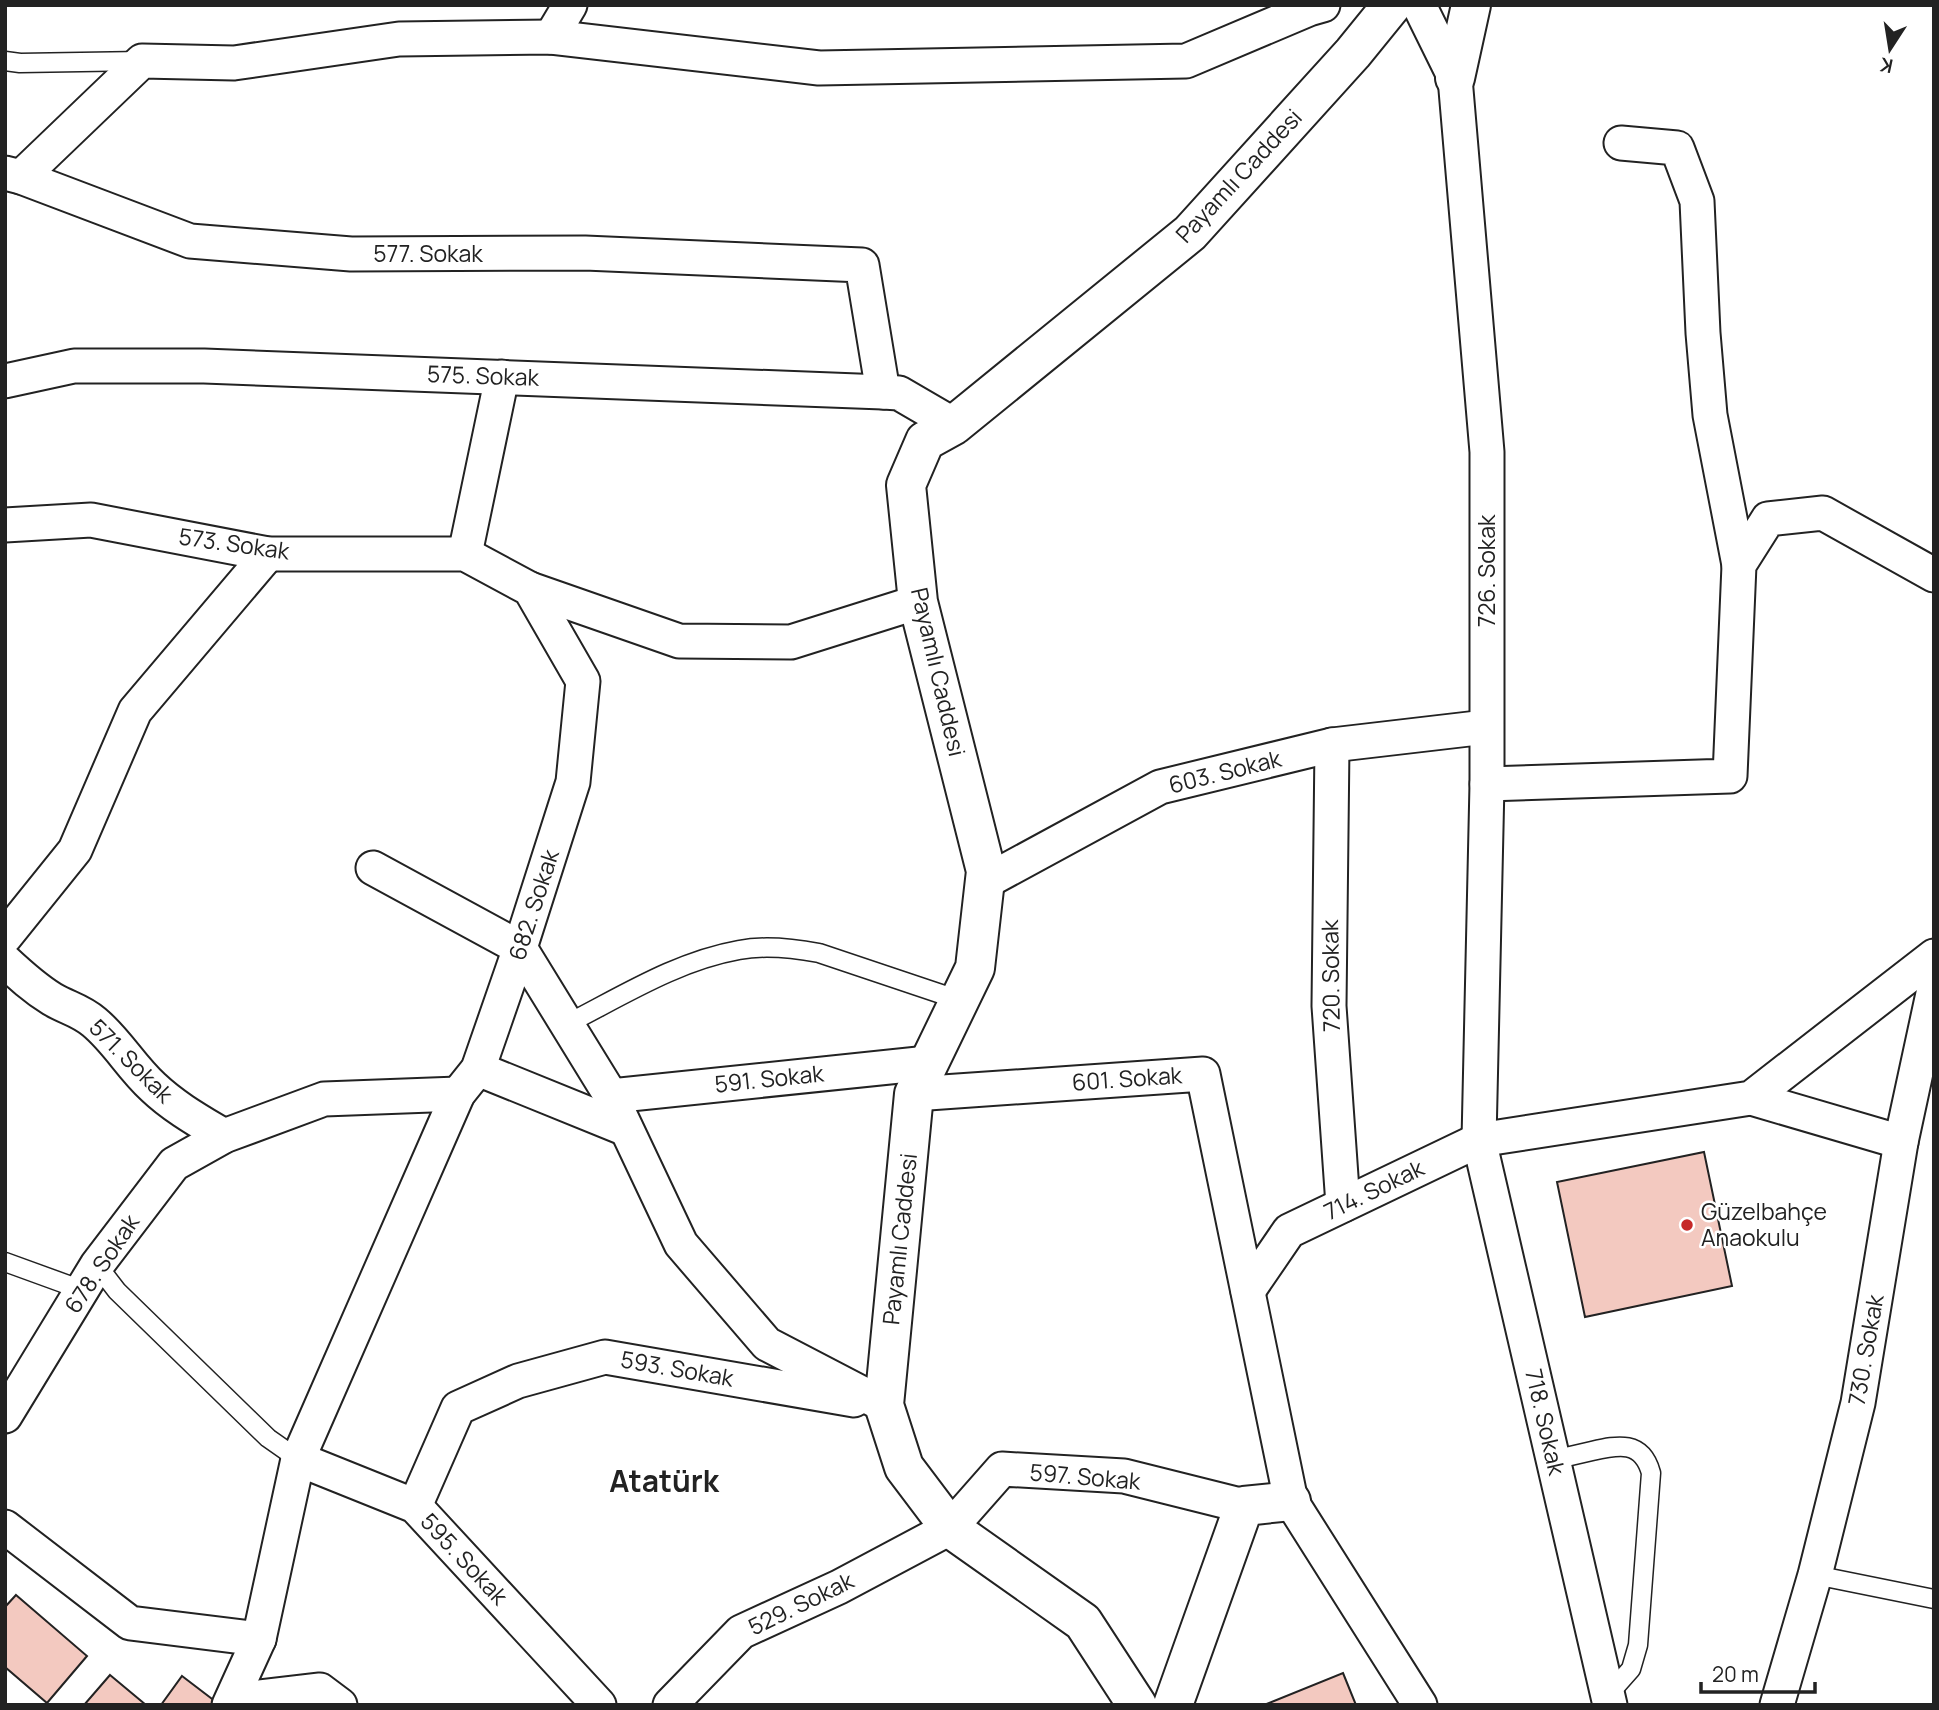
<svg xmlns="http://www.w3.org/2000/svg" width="1939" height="1710" font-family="Manrope,sans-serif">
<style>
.building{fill:#f3c9c0;stroke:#222;stroke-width:2}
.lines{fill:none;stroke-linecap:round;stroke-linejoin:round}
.service-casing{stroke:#222;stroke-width:21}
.minor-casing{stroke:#222;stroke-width:37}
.tertiary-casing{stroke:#222;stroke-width:42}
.secondary-casing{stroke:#222;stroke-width:42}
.service{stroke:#fff;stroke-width:18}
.minor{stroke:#fff;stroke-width:33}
.tertiary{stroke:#fff;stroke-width:38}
.secondary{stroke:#fff;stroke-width:38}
.poi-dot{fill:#c62828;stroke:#fff;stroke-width:2.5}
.labels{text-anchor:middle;stroke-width:5;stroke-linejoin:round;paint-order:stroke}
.street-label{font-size:23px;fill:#222;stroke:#fff}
.poi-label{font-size:23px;fill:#222;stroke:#fff;text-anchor:start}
.district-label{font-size:30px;font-weight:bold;fill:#222;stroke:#fff}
</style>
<rect width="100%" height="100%" fill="#fff"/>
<g class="building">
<path d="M1704 1152 1732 1286 1585 1317 1557 1182Z"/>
<path d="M16 1595 87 1656 47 1703 5 1667V1607Z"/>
<path d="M1343 1673 1356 1705H1264Z"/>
<path d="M110 1675 146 1705H84Z"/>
<path d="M182 1676 220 1705H161Z"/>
</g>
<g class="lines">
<g class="service-casing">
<g id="service">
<path d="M5 61 20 63 142 61"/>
<path d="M567 1024C622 996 677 961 739 950 765 945 792 948 819 953L959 1000"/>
<path d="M5 1262 82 1290"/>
<path d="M97 1265 117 1291 268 1438 298 1459"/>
<path d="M1553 1460C1566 1457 1579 1454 1592 1451 1618 1445 1642 1440 1651 1473L1638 1645 1631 1669 1608 1695"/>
<path d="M1815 1575 1934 1599"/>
</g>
</g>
<g class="minor-casing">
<g id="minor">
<path d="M1419 5 1455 78 1487 452V784L1479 1140 1610 1705"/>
<path d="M551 37 570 5"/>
<path d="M1621 143 1677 148 1697 201 1703 333 1710 415 1739 565"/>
<path d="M5 173 21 177 190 241 351 254 585 253 862 265 883 392"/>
<path d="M21 177 142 61 234 63 399 39 551 37 819 68 1186 61 1309 9 1323 5"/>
<path d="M5 381 74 366H204L883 392 899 393 954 425"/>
<path d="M5 525 91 520 268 554H465L530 589 583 681 573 782 520 948 478 1069 458 1094 298 1459 259 1639 229 1705"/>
<path d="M465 554 502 377"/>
<path d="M530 589 679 641 791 642 918 602"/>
<path d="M1332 745 1329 1006 1343 1205"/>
<path d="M1487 784 1730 776 1739 565 1768 519 1823 513 1934 575"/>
<path d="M373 868 520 948 611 1096 681 1244 767 1344 884 1405"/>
<path d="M985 882 1160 787 1332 745 1486 727"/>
<path d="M5 937 75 850 135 711 268 554"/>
<path d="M5 961C20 975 34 988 52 999 67 1008 80 1010 94 1022 117 1041 131 1067 153 1087 174 1107 199 1121 224 1136"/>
<path d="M478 1069 626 1129"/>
<path d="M914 1094 1203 1074 1291 1501 1420 1705"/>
<path d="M611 1096 928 1063"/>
<path d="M1751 1098 1901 1142"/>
<path d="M1248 1291 1289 1231 1479 1140 1751 1098 1934 956"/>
<path d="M5 1416 97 1265 174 1164 224 1136 324 1099 458 1094"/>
<path d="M298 1459 415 1506 599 1705"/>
<path d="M415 1506 458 1408 518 1381 605 1357 854 1400"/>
<path d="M5 1527 130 1623 259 1639"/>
<path d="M232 1700 320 1690 340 1705"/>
<path d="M670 1705 741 1632 839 1587 950 1528 1002 1469 1124 1476 1244 1506"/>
<path d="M1777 1705 1815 1575 1858 1403 1901 1142 1934 989"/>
</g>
</g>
<g class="tertiary-casing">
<path id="tertiary" d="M1455 78 1471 5"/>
</g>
<g class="secondary-casing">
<g id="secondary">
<path d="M1137 1705 1083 1622 950 1528 904 1467 884 1405 914 1094 975 968 986 871 918 602 906 485 925 441 954 425 1190 233 1353 53 1392 5"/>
<path d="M1173 1705 1244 1506 1291 1501"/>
</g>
</g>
<use href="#service" class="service"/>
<use href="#minor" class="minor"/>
<use href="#tertiary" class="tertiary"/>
<use href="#secondary" class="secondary"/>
</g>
<circle class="poi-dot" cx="1687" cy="1225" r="7"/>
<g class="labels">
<g class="street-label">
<text transform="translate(1239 176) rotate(-47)" y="8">Payamlı Caddesi</text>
<text x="428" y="262">577. Sokak</text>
<text transform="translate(483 376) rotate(2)" y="8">575. Sokak</text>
<text transform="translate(234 544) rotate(8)" y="8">573. Sokak</text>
<text transform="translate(1487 571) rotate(-90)" y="8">726. Sokak</text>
<text transform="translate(938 672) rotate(77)" y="8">Payamlı Caddesi</text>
<text transform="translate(1225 772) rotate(-14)" y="8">603. Sokak</text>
<text transform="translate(534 905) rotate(-72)" y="8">682. Sokak</text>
<text transform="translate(1331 976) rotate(-91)" y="8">720. Sokak</text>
<text transform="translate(131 1061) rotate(45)" y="8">571. Sokak</text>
<text transform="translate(769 1079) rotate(-6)" y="8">591. Sokak</text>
<text transform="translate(1127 1079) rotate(-4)" y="8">601. Sokak</text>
<text transform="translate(1374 1190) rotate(-26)" y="8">714. Sokak</text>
<text transform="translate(900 1239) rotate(-84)" y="8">Payamlı Caddesi</text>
<text transform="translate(102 1264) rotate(-56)" y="8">678. Sokak</text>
<text transform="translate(1866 1350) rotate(-80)" y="8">730. Sokak</text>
<text transform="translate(677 1369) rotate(10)" y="8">593. Sokak</text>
<text transform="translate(1545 1422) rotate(77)" y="8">718. Sokak</text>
<text transform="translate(1085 1477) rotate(5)" y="8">597. Sokak</text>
<text transform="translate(464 1559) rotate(47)" y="8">595. Sokak</text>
<text transform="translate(801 1604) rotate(-26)" y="8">529. Sokak</text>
</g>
<g class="poi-label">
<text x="1701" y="1220">Güzelbahçe<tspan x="1701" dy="26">Anaokulu</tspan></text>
</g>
<g class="district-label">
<text x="664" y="1492">Atatürk</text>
</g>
</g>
<rect width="1939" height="1710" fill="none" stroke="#222222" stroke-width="14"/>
<g transform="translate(1890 49) rotate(192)" stroke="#ffffff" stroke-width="5" paint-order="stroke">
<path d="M0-5L12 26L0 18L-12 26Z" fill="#222222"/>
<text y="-10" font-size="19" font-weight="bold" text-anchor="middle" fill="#222222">K</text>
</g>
<path d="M1701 1682v10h114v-10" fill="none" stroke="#222222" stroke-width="3.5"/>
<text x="1712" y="1682" font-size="21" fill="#222222" stroke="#ffffff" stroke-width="5" paint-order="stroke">20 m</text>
</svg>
